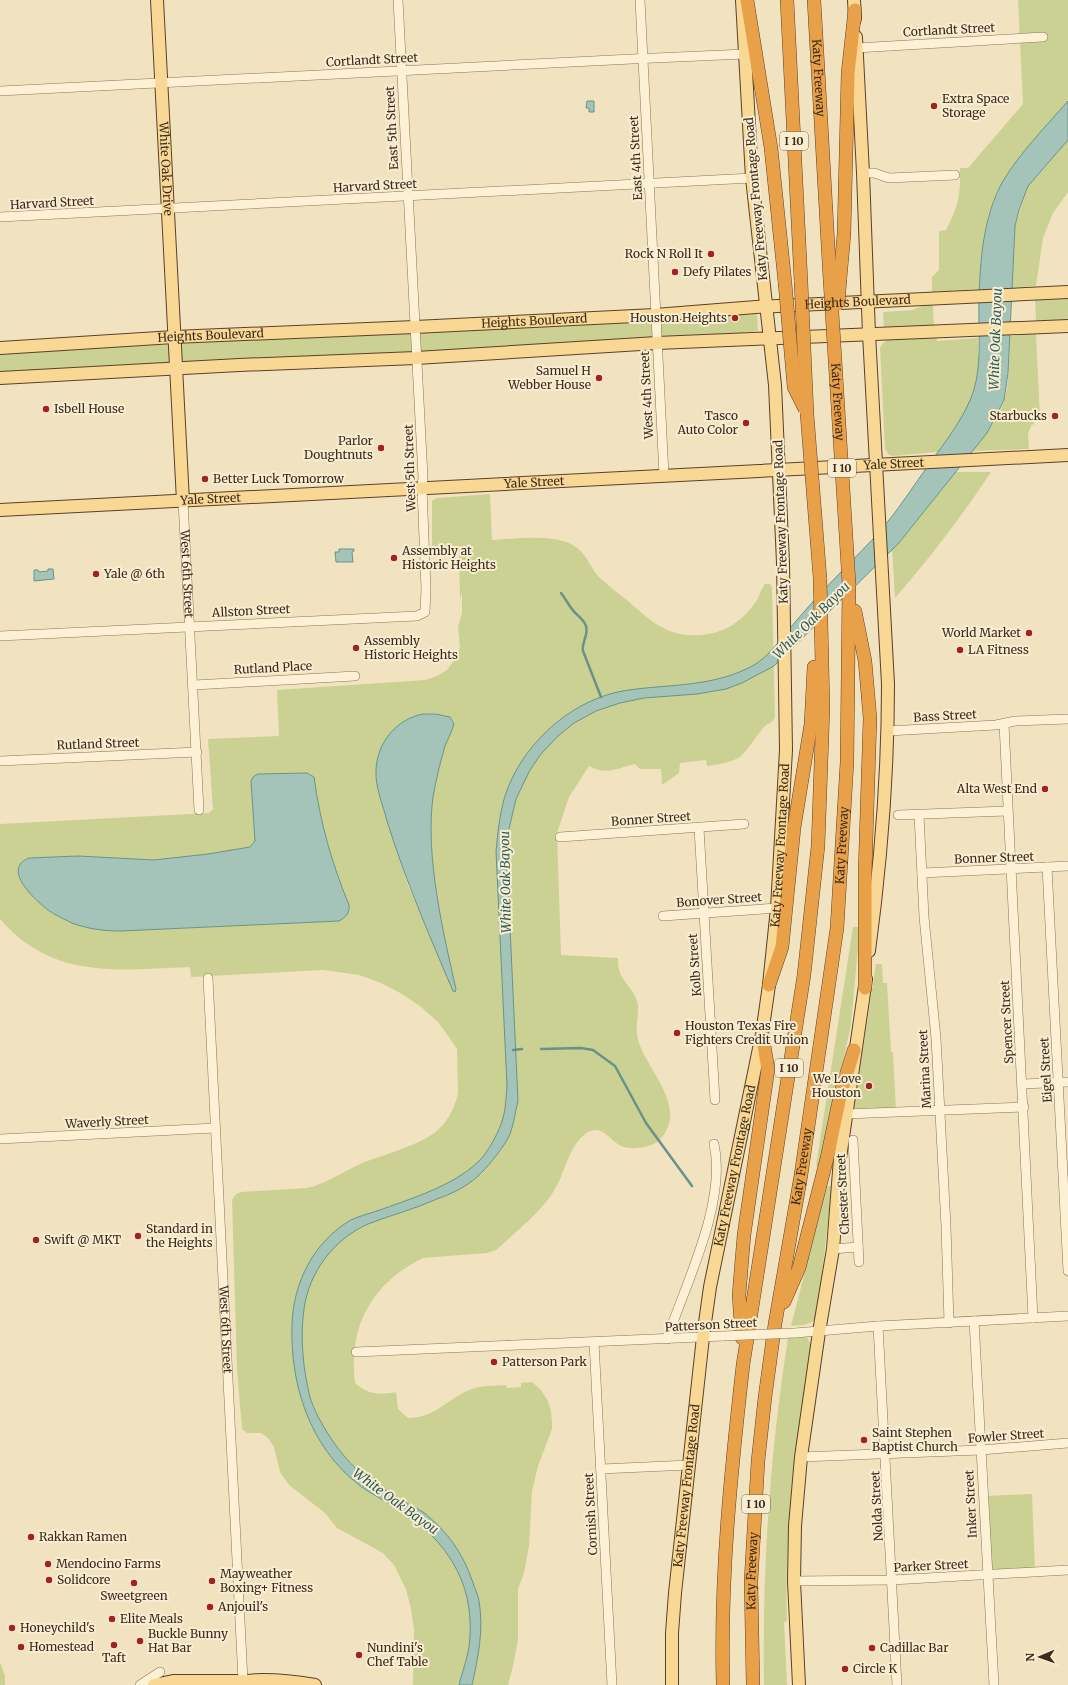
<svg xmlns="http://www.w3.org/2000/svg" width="1068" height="1685" font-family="Merriweather,serif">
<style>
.green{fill:#cbd193;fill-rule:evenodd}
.water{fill:#a4c4ba;stroke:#699388}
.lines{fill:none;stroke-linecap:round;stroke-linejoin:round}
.stream{stroke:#699388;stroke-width:2.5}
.minor-casing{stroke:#8d7356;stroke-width:10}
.major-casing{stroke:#5a402b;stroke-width:14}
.highway-casing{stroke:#5a402b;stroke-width:14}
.minor{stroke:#fcf0d5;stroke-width:9}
.major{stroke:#f9d895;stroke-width:12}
.highway{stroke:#e9a149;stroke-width:13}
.minor-bridge-casing{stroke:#8d7356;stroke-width:10;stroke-linecap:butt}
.highway-bridge-casing{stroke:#5a402b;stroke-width:14;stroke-linecap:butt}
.minor-bridge{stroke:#fcf0d5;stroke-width:9}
.highway-bridge{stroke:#e9a149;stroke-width:13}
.poi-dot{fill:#a22123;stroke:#f9edd1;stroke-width:1.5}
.labels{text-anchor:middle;stroke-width:4;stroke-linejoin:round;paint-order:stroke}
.shield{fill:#f9edd1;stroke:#746552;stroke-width:1}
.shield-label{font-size:11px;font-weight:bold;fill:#3b2b1c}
.street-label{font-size:12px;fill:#3b2b1c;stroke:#f9edd1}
.poi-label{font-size:12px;fill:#3b2b1c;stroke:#f9edd1;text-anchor:start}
.water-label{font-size:13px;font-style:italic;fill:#2a5c59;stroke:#f9edd1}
</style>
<rect width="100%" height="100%" fill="#f2e3c0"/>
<g class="green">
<path d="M1018 0H1068V101C1039 135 1003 169 989 213 982 236 981 265 979 289L932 292V277L939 270V231L946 230C958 207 961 195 960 168H968L1023 104Z"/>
<path d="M1068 140V192L1053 213 1043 238 1036 286 1012 288 1015 226 1028 186Z"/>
<path d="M1068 298V320L1036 321 1035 299Z"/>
<path d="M926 305H933L934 327 884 329 883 312 912 310Z"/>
<path d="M757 314 758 331 742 333 711 338 0 374V353Z"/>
<path d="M1036 334 1040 416 1032 419 1035 425 1032 424 1028 433 1029 449 973 451C985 436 997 419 1004 401 1010 383 1009 355 1010 336Z"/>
<path d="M936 337 937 341 978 338C978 351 979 364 978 376 974 404 954 429 938 452L892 456 889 455 885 449 880 348 882 344 888 339Z"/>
<path d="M956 472H991C962 516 930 558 895 598L892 549 898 544Z"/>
<path d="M490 494 492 540C515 539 550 534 571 544 589 554 588 566 600 578 609 586 619 594 628 601 651 621 668 638 700 635 713 634 723 631 734 624 743 618 751 609 757 600 760 595 761 588 765 584H770L772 587 775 717C773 723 768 723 764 727 741 755 747 761 707 766L706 760 680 763 679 773 662 785 661 769H640L635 764C617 768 606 776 589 766L569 797 557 833 561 955 618 958C618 962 618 968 620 973 624 983 634 990 637 1001 641 1012 633 1026 639 1043 648 1069 682 1103 666 1131 664 1136 659 1141 654 1144 644 1148 632 1150 621 1146 609 1140 601 1122 585 1134 567 1149 565 1175 552 1194 541 1211 518 1230 503 1244L496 1250 487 1253 423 1258C372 1283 348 1326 355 1383 368 1395 380 1395 396 1392L398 1409 408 1418C435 1418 446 1400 469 1390 480 1385 495 1386 506 1385L507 1388 521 1387V1383L532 1382 540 1389 547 1399 551 1411 552 1423V1429L538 1466 532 1491 529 1546 524 1573 518 1589V1640L513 1666 508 1685H413L414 1629 411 1609 406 1589 394 1565 383 1553 337 1528 325 1513 289 1485 280 1472 274 1447 268 1438 261 1433H247L242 1429 237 1369 232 1200 236 1194 241 1192 307 1188C325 1184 343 1172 360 1164 382 1155 421 1145 438 1130 449 1120 455 1106 458 1093L457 1049 451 1040 438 1022 421 1007 402 994 381 983 359 975 323 970 191 977 190 967C119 970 52 980 0 919V824L209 813 213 809 208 739 279 736 277 690 425 680 437 676 447 670 457 657 460 647 458 627 462 613V593L460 598 459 551 432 553V501L437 498ZM423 714C432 713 447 713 453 721 445 746 437 771 433 797 425 855 443 932 456 990L453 991 408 885 393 838 376 777 378 756 388 736 405 720ZM307 773 311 774 324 833 341 886 339 921 121 931C78 931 41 914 19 876L26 859 29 858 78 856 154 860 208 854 250 847 255 841 251 781 258 774Z"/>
<path d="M853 927H860L851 1024 821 1167 816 1166Z"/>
<path d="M876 964H882L883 983H887L891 1052H893L896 1111H859L854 1107Z"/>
<path d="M827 1186H832L817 1318C809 1326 801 1325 791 1326Z"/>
<path d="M807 1337 810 1343V1357C796 1445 784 1532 787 1621L784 1622 787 1685H764C762 1569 770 1453 788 1338Z"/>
<path d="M1032 1494 1035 1569 999 1570 991 1568 986 1496Z"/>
<path d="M0 1662 5 1676V1685H0Z"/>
</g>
<g class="water">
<path d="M587 101H594V112H589V108H586Z"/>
<path d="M1068 101V140L1028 186 1019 210 1015 226 1008 373 1004 400 987 433 898 544 774 666 742 683 726 689 697 694 644 698 620 703 596 711 574 723 558 736 541 754 530 770 516 799 508 833 507 862 518 1101C515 1112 514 1124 510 1134 506 1145 486 1169 477 1177 466 1187 451 1194 437 1199 415 1209 391 1215 368 1224 334 1239 309 1272 304 1309 300 1337 303 1370 310 1397 317 1421 342 1458 361 1473 374 1483 389 1492 403 1501 409 1505 417 1508 423 1512 448 1532 463 1553 473 1583 475 1589 478 1595 479 1601 484 1629 478 1658 472 1685H459C463 1669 470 1652 470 1635 473 1581 446 1541 402 1511 388 1502 372 1495 359 1485 310 1447 290 1385 292 1325 293 1283 314 1241 351 1220 359 1216 368 1214 377 1211 410 1199 453 1186 478 1162 488 1153 500 1130 503 1118 506 1108 506 1096 507 1086L496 851C498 831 500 809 507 790 526 740 575 697 629 690 671 684 715 687 754 665 769 656 779 641 790 628 807 608 824 589 842 571 855 557 869 544 881 530 899 509 914 485 930 463 945 442 961 422 971 398 983 368 978 333 979 301 980 261 983 216 1003 181 1019 154 1047 125 1068 101Z"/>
<path d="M339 549H354V551L352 552 353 562H336L335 552H339Z"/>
<path d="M48 569H53L54 579 34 581V570H38L39 572 48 571Z"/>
<path d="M423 714H436L450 717 454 724C452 731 448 739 445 746 440 763 436 780 433 797 425 855 443 932 456 989L455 992 453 991C429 935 405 879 387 821 383 805 375 787 376 770 377 743 396 719 423 714Z"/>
<path d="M307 773 314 777C320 822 332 864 349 905 350 913 346 917 339 921L121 931C104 931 88 929 72 923 64 919 55 915 48 910 35 900 1 869 29 858L78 856 154 860 208 854 250 847 255 841 251 781 254 776 258 774Z"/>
</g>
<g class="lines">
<g class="stream">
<path d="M561 593C565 598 568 604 572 609 576 615 584 619 586 626 589 635 581 643 583 651L601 697"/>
<path d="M541 1049 581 1048 593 1050 615 1066 646 1123 692 1186"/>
<path d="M513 1050 522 1049"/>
</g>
<g class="minor-casing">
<g id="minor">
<path d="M640 0 664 475"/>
<path d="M856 48 1043 37"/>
<path d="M0 91 632 59 745 54"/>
<path d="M863 173H874L889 178 955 175"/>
<path d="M0 217 752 178"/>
<path id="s1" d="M183 501 199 810"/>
<path d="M0 636 417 616 425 612 426 589 422 488 423 477 398 0"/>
<path d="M194 685 355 676"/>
<path d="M1004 724 1033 1318"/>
<path d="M888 731 996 725 1015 721 1068 719"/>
<path d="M0 761 197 752"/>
<path d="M898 815 1007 811"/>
<path d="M919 815 924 917 936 1038 946 1226 949 1323"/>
<path d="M699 828 715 1100"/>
<path d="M560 837 744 824"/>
<path d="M1047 867 1068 1271"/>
<path d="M922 873 1068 866"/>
<path d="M663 916 777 908"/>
<path id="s2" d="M208 978 243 1681"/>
<path d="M1023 1084 1068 1082"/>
<path d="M846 1114 1024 1107"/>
<path d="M0 1139 215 1128"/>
<path d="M853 1140 859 1262"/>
<path d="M833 1249 858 1247"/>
<path d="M974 1321 994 1685"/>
<path d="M878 1326 897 1685"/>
<path d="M795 1333 878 1326 1068 1316"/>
<path d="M667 1339C686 1283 727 1202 714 1144"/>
<path d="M594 1342 612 1685"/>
<path d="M356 1352 723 1336"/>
<path d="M801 1457 981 1450 1068 1443"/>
<path d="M601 1469 689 1465"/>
<path d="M794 1581 892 1580 1068 1570"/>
<path d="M140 1685 160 1672"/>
</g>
</g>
<g class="major-casing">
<g id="major">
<path id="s3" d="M157 0 183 501"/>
<path d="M854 0 855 19"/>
<path d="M856 37 863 173 869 334 888 684C888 774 881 862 869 951"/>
<path id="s4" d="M0 348 174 337 415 327 655 315 756 307 1068 292"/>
<path d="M0 378 239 365 416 358 657 343 1068 326"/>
<path id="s5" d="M0 510 1068 455"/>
<path d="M235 1683C259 1677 291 1681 315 1685"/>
<path d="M154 1685 173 1681H243"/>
<path id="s6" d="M672 1685V1633L675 1593 703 1337 710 1287 762 1034 769 985 777 908 786 750 783 563 775 385 752 178 742 0"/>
<path d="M799 1685 794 1581 795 1526 801 1457 819 1332 833 1249 840 1158 866 979"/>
</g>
</g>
<g class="highway-casing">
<g id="highway">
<path d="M747 0 771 148 785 283"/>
<path d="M787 0 801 282"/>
<path id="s7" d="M814 0 830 280"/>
<path d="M840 279 844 234 848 73 855 10"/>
<path d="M855 611 865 661 870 718 865 873V988"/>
<path d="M769 985 782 947 794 828 811 724 814 667"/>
<path d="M784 1302 799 1268 827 1158 841 1092 854 1050"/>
<path d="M742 1338 739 1295 744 1235 768 1069 762 1034"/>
<path d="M723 1685C720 1578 731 1471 743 1365L804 975 818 846 823 708 820 578"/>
<path id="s8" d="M753 1685 751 1581 758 1461 765 1397 775 1324 801 1175 837 928 847 762 849 584"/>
</g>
</g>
<use href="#minor" class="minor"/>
<use href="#major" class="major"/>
<use href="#highway" class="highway"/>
<g class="minor-bridge-casing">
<path id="minor-bridge" d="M723 1336 795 1333"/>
</g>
<g class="highway-bridge-casing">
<g id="highway-bridge">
<path id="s9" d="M830 280 849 584"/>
<path d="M801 282 807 414 820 578"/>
<path d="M785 283 794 387 805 409"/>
<path d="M838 304 840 279"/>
</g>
</g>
<use href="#minor-bridge" class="minor-bridge"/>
<use href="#highway-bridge" class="highway-bridge"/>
</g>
<g class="poi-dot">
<circle cx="934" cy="106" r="4"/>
<circle cx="711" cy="254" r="4"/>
<circle cx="675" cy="272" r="4"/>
<circle cx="735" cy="318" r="4"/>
<circle cx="599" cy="378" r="4"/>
<circle cx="46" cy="409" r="4"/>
<circle cx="1055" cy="416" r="4"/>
<circle cx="746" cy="423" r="4"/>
<circle cx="381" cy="448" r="4"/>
<circle cx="205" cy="479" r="4"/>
<circle cx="394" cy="558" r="4"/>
<circle cx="96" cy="574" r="4"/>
<circle cx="1029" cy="633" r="4"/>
<circle cx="356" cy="648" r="4"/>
<circle cx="960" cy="650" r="4"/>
<circle cx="1045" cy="789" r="4"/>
<circle cx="677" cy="1033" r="4"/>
<circle cx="869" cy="1086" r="4"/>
<circle cx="138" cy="1236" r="4"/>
<circle cx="36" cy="1240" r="4"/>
<circle cx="494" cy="1362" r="4"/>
<circle cx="864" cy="1440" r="4"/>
<circle cx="31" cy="1537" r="4"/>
<circle cx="48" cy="1564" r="4"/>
<circle cx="49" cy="1580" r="4"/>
<circle cx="212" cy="1581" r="4"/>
<circle cx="134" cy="1583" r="4"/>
<circle cx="210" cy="1607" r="4"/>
<circle cx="112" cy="1619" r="4"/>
<circle cx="12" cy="1628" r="4"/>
<circle cx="140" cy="1641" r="4"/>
<circle cx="114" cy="1645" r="4"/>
<circle cx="21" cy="1647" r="4"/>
<circle cx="872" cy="1648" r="4"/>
<circle cx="359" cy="1655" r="4"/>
<circle cx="845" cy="1669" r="4"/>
</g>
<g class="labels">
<g class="shield">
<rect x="780" y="132" width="28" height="18" rx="3"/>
<rect x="828" y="459" width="28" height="18" rx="3"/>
<rect x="775" y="1059" width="28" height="18" rx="3"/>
<rect x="742" y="1495" width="28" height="18" rx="3"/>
</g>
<g class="shield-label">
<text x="794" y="145">I 10</text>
<text x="842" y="472">I 10</text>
<text x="789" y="1072">I 10</text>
<text x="756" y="1508">I 10</text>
</g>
<g class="street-label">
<text transform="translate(949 30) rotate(-3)" y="4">Cortlandt Street</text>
<text transform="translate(372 60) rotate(-3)" y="4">Cortlandt Street</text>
<text dy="4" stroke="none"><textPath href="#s7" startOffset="78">Katy Freeway</textPath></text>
<text transform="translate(392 128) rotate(-93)" y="4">East 5th Street</text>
<text transform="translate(636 158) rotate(-93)" y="4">East 4th Street</text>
<text dy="4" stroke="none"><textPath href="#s3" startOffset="169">White Oak Drive</textPath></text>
<text transform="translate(375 186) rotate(-3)" y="4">Harvard Street</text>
<text transform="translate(756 199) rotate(-95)" y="4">Katy Freeway Frontage Road</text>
<text transform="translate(52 203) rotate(-3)" y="4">Harvard Street</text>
<text dy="4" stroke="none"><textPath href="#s4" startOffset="859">Heights Boulevard</textPath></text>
<text dy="4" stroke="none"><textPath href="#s4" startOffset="535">Heights Boulevard</textPath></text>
<text dy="4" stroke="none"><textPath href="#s4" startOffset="211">Heights Boulevard</textPath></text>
<text transform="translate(647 395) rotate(-93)" y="4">West 4th Street</text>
<text dy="4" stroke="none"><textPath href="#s9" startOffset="122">Katy Freeway</textPath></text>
<text dy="4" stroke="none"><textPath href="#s5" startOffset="895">Yale Street</textPath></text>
<text transform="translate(410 468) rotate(-92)" y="4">West 5th Street</text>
<text dy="4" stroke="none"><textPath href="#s5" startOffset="535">Yale Street</textPath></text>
<text dy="4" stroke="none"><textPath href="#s5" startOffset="211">Yale Street</textPath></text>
<text transform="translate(781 522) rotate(-92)" y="4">Katy Freeway Frontage Road</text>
<text dy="4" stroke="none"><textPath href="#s1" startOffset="73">West 6th Street</textPath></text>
<text transform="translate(251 611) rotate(-3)" y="4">Allston Street</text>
<text transform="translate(273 668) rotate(-3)" y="4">Rutland Place</text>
<text transform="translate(945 716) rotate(-3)" y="4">Bass Street</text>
<text transform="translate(98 744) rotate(-2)" y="4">Rutland Street</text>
<text transform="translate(651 819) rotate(-4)" y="4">Bonner Street</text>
<text dy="4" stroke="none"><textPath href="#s8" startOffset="846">Katy Freeway</textPath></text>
<text dy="4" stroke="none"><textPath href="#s6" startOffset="848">Katy Freeway Frontage Road</textPath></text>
<text transform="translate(994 858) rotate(-2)" y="4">Bonner Street</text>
<text transform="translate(719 900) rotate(-4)" y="4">Bonover Street</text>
<text transform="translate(695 965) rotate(-94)" y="4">Kolb Street</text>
<text transform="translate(1007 1022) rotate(-93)" y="4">Spencer Street</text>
<text transform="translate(925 1069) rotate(-93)" y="4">Marina Street</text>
<text transform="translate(1046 1070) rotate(-93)" y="4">Eigel Street</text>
<text transform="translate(107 1122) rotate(-3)" y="4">Waverly Street</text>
<text dy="4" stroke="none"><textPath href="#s6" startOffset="524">Katy Freeway Frontage Road</textPath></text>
<text dy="4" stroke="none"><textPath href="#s8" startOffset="522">Katy Freeway</textPath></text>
<text transform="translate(843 1194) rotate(-93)" y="4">Chester Street</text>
<text transform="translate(711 1325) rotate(-3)" y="4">Patterson Street</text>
<text dy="4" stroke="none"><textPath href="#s2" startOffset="352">West 6th Street</textPath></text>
<text transform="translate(1006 1436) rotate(-4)" y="4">Fowler Street</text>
<text dy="4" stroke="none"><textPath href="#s6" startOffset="200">Katy Freeway Frontage Road</textPath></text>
<text transform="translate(971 1504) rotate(-93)" y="4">Inker Street</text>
<text transform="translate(877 1506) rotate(-93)" y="4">Nolda Street</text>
<text transform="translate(591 1514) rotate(-93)" y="4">Cornish Street</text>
<text transform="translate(931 1566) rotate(-3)" y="4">Parker Street</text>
<text dy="4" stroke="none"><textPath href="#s8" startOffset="114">Katy Freeway</textPath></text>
</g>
<g class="poi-label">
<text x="942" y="103">Extra Space<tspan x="942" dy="14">Storage</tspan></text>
<text x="703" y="258" text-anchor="end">Rock N Roll It</text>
<text x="683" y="276">Defy Pilates</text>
<text x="727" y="322" text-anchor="end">Houston Heights</text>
<text x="591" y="375" text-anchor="end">Samuel H<tspan x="591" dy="14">Webber House</tspan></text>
<text x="54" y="413">Isbell House</text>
<text x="738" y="420" text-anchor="end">Tasco<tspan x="738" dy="14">Auto Color</tspan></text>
<text x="1047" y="420" text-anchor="end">Starbucks</text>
<text x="373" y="445" text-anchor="end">Parlor<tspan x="373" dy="14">Doughtnuts</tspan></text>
<text x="213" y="483">Better Luck Tomorrow</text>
<text x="402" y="555">Assembly at<tspan x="402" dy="14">Historic Heights</tspan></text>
<text x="104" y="578">Yale @ 6th</text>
<text x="1021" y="637" text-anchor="end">World Market</text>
<text x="364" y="645">Assembly<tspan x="364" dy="14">Historic Heights</tspan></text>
<text x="968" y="654">LA Fitness</text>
<text x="1037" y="793" text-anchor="end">Alta West End</text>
<text x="685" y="1030">Houston Texas Fire<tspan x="685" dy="14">Fighters Credit Union</tspan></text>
<text x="861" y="1083" text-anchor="end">We Love<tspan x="861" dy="14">Houston</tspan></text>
<text x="146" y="1233">Standard in<tspan x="146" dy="14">the Heights</tspan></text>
<text x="44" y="1244">Swift @ MKT</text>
<text x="502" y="1366">Patterson Park</text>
<text x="872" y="1437">Saint Stephen<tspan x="872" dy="14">Baptist Church</tspan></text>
<text x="39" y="1541">Rakkan Ramen</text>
<text x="56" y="1568">Mendocino Farms</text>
<text x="220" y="1578">Mayweather<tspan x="220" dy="14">Boxing+ Fitness</tspan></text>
<text x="57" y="1584">Solidcore</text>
<text x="134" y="1600" text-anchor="middle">Sweetgreen</text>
<text x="218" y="1611">Anjouil's</text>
<text x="120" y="1623">Elite Meals</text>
<text x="20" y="1632">Honeychild's</text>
<text x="148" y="1638">Buckle Bunny<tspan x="148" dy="14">Hat Bar</tspan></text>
<text x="29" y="1651">Homestead</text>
<text x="367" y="1652">Nundini's<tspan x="367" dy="14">Chef Table</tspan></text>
<text x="880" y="1652">Cadillac Bar</text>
<text x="114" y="1662" text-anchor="middle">Taft</text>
<text x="853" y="1673">Circle K</text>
</g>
<g class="water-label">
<text transform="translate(995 339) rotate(-88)" y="5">White Oak Bayou</text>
<text transform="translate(811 620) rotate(-45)" y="5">White Oak Bayou</text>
<text transform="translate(505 882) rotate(-91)" y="5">White Oak Bayou</text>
<text transform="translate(396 1501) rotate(36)" y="5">White Oak Bayou</text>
</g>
</g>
<g transform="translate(1040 1657) rotate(268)" stroke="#f9edd1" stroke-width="3" paint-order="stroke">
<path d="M0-3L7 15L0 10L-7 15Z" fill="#3b2b1c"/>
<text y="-6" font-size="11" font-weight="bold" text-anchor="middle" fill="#3b2b1c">N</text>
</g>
</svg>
